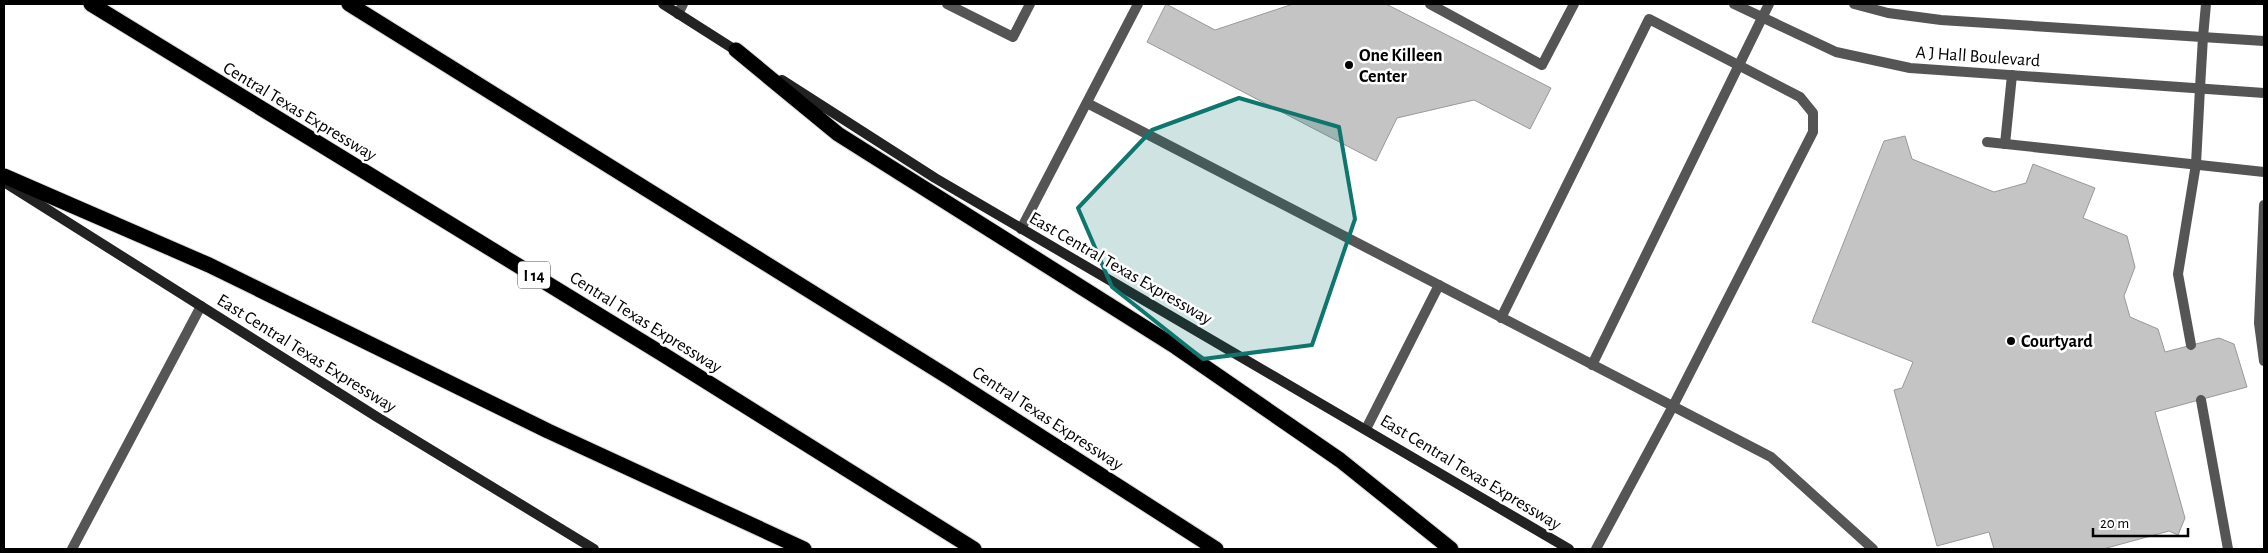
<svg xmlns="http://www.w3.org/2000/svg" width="2268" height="553" font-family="'Alegreya Sans',sans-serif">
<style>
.building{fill:#c4c4c4;stroke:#999}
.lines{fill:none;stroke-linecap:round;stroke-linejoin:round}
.motorway-casing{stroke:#dbdbdb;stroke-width:17}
.service{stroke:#555;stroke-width:10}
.minor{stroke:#555;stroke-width:10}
.secondary{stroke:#222;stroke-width:10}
.motorway{stroke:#000;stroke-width:15}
.marked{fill:#0f766e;fill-opacity:0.2;stroke:#0f766e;stroke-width:4;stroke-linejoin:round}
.poi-dot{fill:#000;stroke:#fff;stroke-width:2}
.labels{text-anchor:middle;stroke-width:5;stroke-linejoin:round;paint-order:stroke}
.shield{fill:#fff;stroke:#4c4c4c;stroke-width:1}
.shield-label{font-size:16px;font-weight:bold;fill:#000}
.poi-label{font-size:18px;font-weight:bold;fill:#000;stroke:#fff;text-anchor:start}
.street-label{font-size:18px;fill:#000;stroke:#fff}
</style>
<rect width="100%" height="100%" fill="#fff"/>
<g class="building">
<path d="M1166 4 1215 30 1293 4H1386L1551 88 1530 129 1474 100 1397 118 1376 161 1147 42Z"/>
<path d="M1905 136 1912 159 1994 192 2026 183 2033 164 2095 188 2083 218 2127 236 2135 267 2124 296 2130 317 2158 329 2165 352 2219 338 2234 344 2247 387 2155 412 2185 518 2178 535 2169 531 2103 549H1994L1989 532 1937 546 1894 390 1902 388 1913 362 1812 322 1884 141Z"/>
</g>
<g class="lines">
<g class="motorway-casing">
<g id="motorway">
<path d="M91 4 664 355 974 549"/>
<path d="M349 4 948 377 1216 549"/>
<path d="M736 50 838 134 1176 347 1340 460 1451 549"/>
<path d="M4 176 209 265 548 431 804 549"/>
</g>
</g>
<g class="service">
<path d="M947 4 1013 37 1030 4"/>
<path d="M1430 4 1542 65 1574 4"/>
<path d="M678 14 683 4"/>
<path d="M2203 37 2206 4"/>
<path d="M1087 103 1771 457 1873 549"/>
<path d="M1987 142 2264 172"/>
<path d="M2005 144 2012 75"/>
<path d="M2264 205 2259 323 2264 361"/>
<path d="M1021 229 1138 4"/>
<path d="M1501 318 1649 19 1800 97 1813 113V132L1673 406 1596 549"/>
<path d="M2191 345 2178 274 2196 164 2200 88"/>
<path d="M1592 365 1762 18"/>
<path d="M2201 400 2228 549"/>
<path d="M1366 429 1439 285"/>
<path d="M72 549 201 306"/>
</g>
<g class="minor">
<path d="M1734 4 1836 52 1910 68 2264 93"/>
<path d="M1854 4 1888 13 1941 20 2264 41"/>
<path d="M1762 18 1769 4"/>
<path d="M2200 88 2203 37"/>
</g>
<g class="secondary">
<path d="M663 4 740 53"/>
<path d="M782 80 935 178 1569 549"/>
<path d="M4 182 377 417 594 549"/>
</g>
<use href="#motorway" class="motorway"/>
</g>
<path class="marked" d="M1239 98 1339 127 1355 219 1312 345 1203 359 1112 287 1078 208 1152 130Z"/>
<g class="poi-dot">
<circle cx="1349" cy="65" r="5"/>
<circle cx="2011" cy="341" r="5"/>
</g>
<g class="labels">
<rect class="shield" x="518" y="261.5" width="32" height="27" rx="4"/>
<g class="shield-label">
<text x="534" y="281">I 14</text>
</g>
<g class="poi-label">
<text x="1359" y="61">One Killeen<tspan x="1359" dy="21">Center</tspan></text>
<text x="2021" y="347">Courtyard</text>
</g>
<g class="street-label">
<text transform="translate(1978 56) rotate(4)" y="6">A J Hall Boulevard</text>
<text transform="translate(300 111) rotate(31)" y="6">Central Texas Expressway</text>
<text transform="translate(1121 268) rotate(30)" y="6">East Central Texas Expressway</text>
<text transform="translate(646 322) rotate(32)" y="6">Central Texas Expressway</text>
<text transform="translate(307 353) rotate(32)" y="6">East Central Texas Expressway</text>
<text transform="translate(1048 418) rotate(33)" y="6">Central Texas Expressway</text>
<text transform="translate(1471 472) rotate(31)" y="6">East Central Texas Expressway</text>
</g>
</g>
<rect width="2268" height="553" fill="none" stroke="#000000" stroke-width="10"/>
<path d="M2093 528v8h95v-8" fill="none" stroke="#000000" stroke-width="2.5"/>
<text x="2100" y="528" font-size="15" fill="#000000" stroke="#ffffff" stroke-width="4" paint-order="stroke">20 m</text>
</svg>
